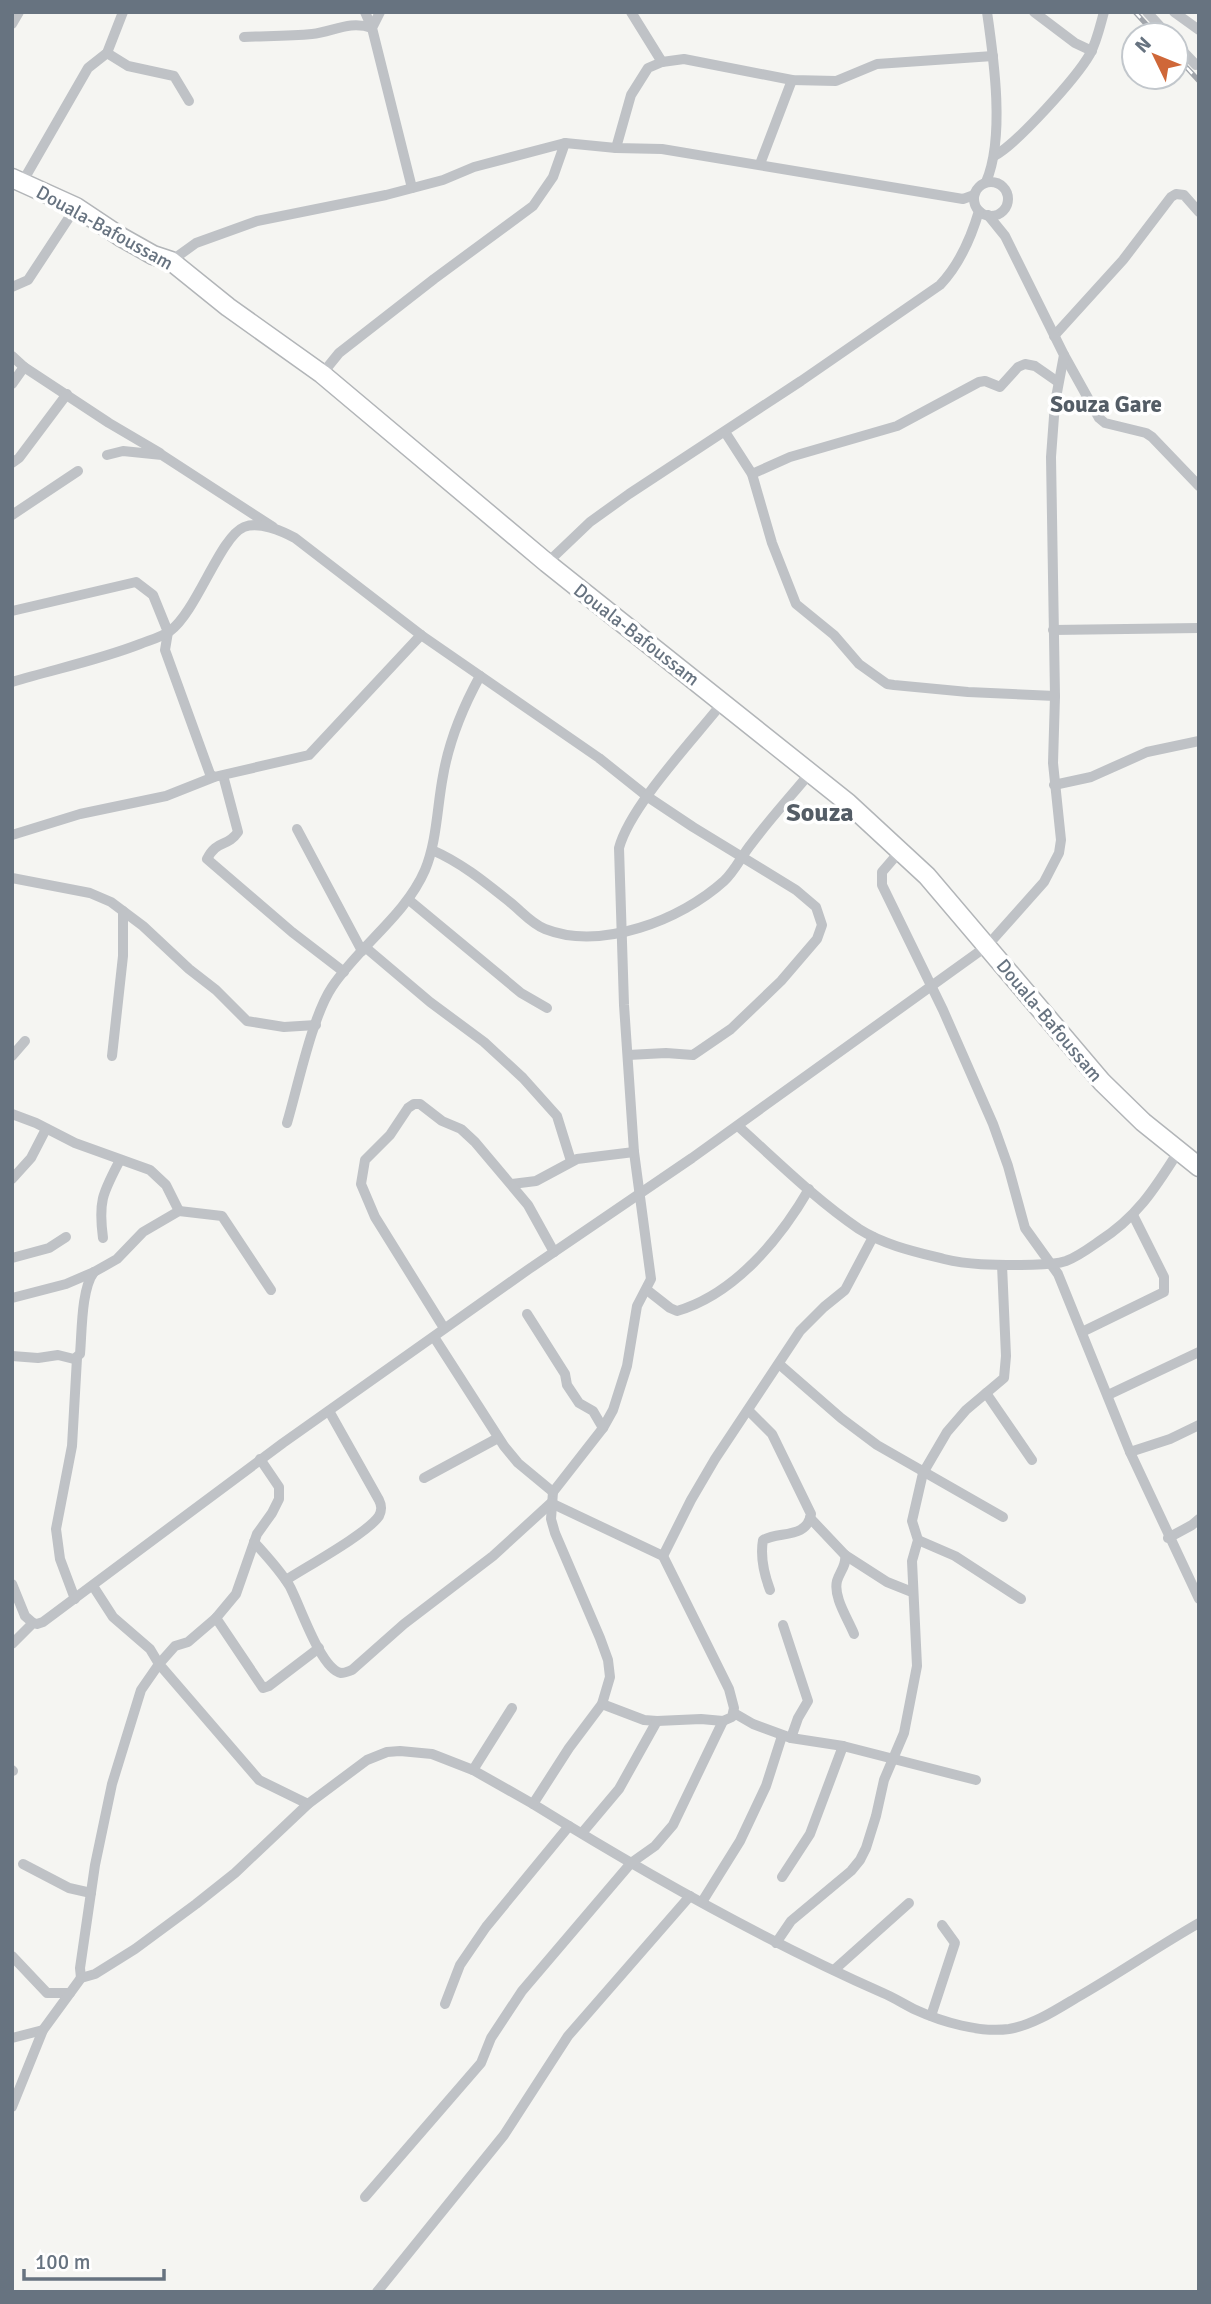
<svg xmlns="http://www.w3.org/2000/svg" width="1211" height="2304" font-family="Signika,sans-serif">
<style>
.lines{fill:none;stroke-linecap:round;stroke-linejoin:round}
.highway-casing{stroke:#b2b5b8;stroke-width:21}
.street{stroke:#bfc2c6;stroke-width:10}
.highway{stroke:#fff;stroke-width:18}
.rail-casing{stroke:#a1a5ab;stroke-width:5}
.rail{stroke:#fff;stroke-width:2.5;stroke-dasharray:8;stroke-linecap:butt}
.labels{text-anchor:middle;stroke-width:7;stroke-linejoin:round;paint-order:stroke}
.street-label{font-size:19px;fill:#677380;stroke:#fff}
.quarter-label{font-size:23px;font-weight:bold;fill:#545d66;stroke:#fff}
.district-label{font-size:26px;font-weight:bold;fill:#545d66;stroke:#fff}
</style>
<rect width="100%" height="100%" fill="#f5f5f2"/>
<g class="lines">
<g class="highway-casing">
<path id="highway" d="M12 178 76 207 121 237 153 255 171 261 228 307 322 374 547 563 848 803 927 876 1102 1082 1143 1122 1199 1167"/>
</g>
<g class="street">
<path d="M365 12 372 28"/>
<path d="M380 12 372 28 412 188"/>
<path d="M631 12 662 62"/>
<path d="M1034 12 1075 43 1092 51"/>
<path d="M1147 12 1168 35"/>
<path d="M1174 12 1199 30"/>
<path d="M12 24 19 12"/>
<path d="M244 37C266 36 289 36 312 34 333 32 349 20 372 28"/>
<path d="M1176 44 1196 65"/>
<path d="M107 53 128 66 174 76 189 101"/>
<path d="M616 148 631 95 648 68 662 62 684 59 792 80 836 81 877 64 993 56"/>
<path d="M994 156C1017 144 1077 77 1090 54 1097 41 1100 26 1104 12"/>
<path d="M760 164 792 80"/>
<path d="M23 181 88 68 107 53 123 12"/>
<path d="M986 182C1005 138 994 60 987 12"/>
<circle cx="991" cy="199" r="17"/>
<path d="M171 261 196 243 257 221 386 195 443 180 474 167 565 143 616 148 662 149 963 199 974 195"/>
<path d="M12 287 28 280 76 207"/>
<path d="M1054 336 1123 260 1171 197 1176 194 1184 195 1199 212"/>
<path d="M1064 355 1099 418 1105 423 1146 433 1152 437 1199 486"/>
<path d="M12 356 24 367 12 384"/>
<path d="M24 367 109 423 160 453"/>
<path d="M322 374 339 353 434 279 533 206 553 177 565 143"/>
<path d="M725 432 752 474 772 543 796 604 834 635 859 664 887 684 894 685 968 692 1055 696"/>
<path d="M107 455 123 451 162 455 273 527"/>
<path d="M12 463 19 458 67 394"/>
<path d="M752 474 790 457 897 426 979 382 985 381 1000 387 1018 367 1025 364 1035 366 1058 382"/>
<path d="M12 515 78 471"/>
<path d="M547 563 590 522 629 494 801 381 940 285C960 264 971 238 979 211"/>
<path d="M12 611 136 582 153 595 168 632 165 650 210 774 214 777"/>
<path d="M1053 630 1199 628"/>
<path d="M12 682C55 669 99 660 140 644 150 640 162 637 170 631 197 611 220 537 244 527 259 521 282 531 295 538L421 635 599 758 648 797 693 827 796 890 816 907 822 925 817 939 781 981 731 1029 693 1055 666 1053 628 1055"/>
<path d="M723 702C694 739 630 806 619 848L624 1005 634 1152 651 1279 637 1306 627 1366 613 1410 603 1428 553 1492 551 1519 555 1533 600 1638 608 1660 610 1677 602 1704 569 1748 533 1804C646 1874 761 1939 883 1993 895 1998 905 2005 916 2010 942 2022 980 2033 1009 2029 1033 2025 1056 2010 1076 1998 1118 1974 1157 1947 1199 1923"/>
<path d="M224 779 238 832C227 848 217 839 207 859L292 932 344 972"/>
<path d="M1054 785 1091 777 1147 752 1199 741"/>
<path d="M297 829 362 951"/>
<path d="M12 835 80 814 166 796 214 777 309 755 421 635"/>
<path d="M432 850C462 863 486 883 511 903 522 912 532 924 545 929 601 951 681 920 724 881 735 871 742 855 752 843 770 819 791 796 810 773"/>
<path d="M901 850 882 872V885L943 1010 993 1124 1008 1166 1025 1228 1058 1274 1130 1452 1199 1599"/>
<path d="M12 878 90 893 111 902 143 926 189 969 216 990 247 1021 284 1027 316 1025"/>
<path d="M409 900 521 993 547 1008"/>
<path d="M365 947 430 1002 484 1042 523 1078 557 1116 571 1161"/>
<path d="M12 1056 25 1041"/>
<path d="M112 1056 123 956V911"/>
<path d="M12 1114 36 1123 75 1143 150 1170 166 1185 179 1211 143 1232 117 1259 94 1272 66 1284 12 1298"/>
<path d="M287 1123C298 1086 312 1017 332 987 360 945 405 916 425 870 437 841 437 807 443 776 449 741 463 707 480 676"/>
<path d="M738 1126C777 1161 815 1199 859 1229 884 1245 916 1252 944 1259 969 1265 993 1265 1018 1265 1034 1264 1051 1266 1066 1261 1077 1257 1088 1249 1098 1242 1136 1218 1154 1190 1178 1152"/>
<path d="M12 1179 31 1158 46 1129"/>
<path d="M512 1184 536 1181 577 1159 634 1152"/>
<path d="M179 1211 222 1216 271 1290"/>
<path d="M103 1238C98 1200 103 1193 120 1160"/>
<path d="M12 1258 49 1248 66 1237"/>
<path d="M647 1290 670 1308 677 1311C735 1294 780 1239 809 1189"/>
<path d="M527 1314 565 1374 567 1385 579 1403 593 1411 603 1428"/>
<path d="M444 1328 375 1217 361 1184 365 1160 390 1135 408 1108 414 1104H420L442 1121 461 1129 475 1142 528 1205 554 1252"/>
<path d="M1082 1332 1164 1292V1277L1133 1215"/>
<path d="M434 1337 504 1446 518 1463 553 1492"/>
<path d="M12 1356 38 1358 58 1355 74 1359 80 1354C82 1333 81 1289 94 1272"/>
<path d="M779 1364 841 1418 877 1445 1003 1517"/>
<path d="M986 1393 1032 1460"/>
<path d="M1108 1395 1199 1352"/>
<path d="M749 1411 772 1434 811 1514C807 1539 779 1531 763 1540 760 1557 764 1574 770 1590"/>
<path d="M1130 1452 1170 1439 1199 1425"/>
<path d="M260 1459 279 1487V1499L272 1513 257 1534 236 1594 216 1618 188 1642 175 1646 159 1664 259 1780 308 1804"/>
<path d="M424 1478 498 1438"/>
<path d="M810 1518 845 1555C847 1565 840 1571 837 1581 833 1597 848 1619 854 1634"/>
<path d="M1168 1538 1192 1525 1199 1519"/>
<path d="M918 1540 955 1556 1021 1599"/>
<path d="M254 1542C266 1555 279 1569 289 1585 299 1602 320 1669 341 1673 345 1673 349 1671 352 1670L404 1624 493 1556 551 1503 663 1556 729 1689 734 1708 732 1717 723 1721 701 1719 657 1721 644 1720 602 1704"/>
<path d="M845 1555 887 1582 912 1592"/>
<path d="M663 1556 691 1500 715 1459 800 1331 824 1307 845 1290 873 1237"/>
<path d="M286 1580C306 1567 368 1533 379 1516 382 1510 382 1506 379 1500L329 1411"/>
<path d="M12 1584 25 1616 33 1623"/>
<path d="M75 1599 60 1559 56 1529 72 1446 77 1358"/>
<path d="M216 1618 263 1688 269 1686 319 1648"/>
<path d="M12 1644 33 1623 37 1624 43 1622 283 1443 529 1269 692 1158 987 946 1044 882 1059 853 1061 840 1053 763 1055 696 1051 457 1055 403 1064 355 1005 236 988 215"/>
<path d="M734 1713 753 1724 791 1738 798 1718 808 1701 783 1625"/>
<path d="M791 1738 843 1746 976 1780"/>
<path d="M12 1770 13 1771"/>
<path d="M473 1770 512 1708"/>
<path d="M582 1833 619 1789 657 1721"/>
<path d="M23 1864 69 1888 91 1893"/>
<path d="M782 1877 810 1834 843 1746"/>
<path d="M702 1902 740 1841 766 1786 782 1736"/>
<path d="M776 1943 791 1921 851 1871 860 1860 866 1848 876 1816 884 1780 904 1733 917 1666 912 1561 918 1540 912 1521 923 1473 947 1432 966 1410 1004 1378 1006 1356 1002 1265"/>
<path d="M12 1956 47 1993H70"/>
<path d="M834 1970 909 1903"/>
<path d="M81 1978 80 1968 95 1865 112 1784 141 1690 159 1664 150 1649 113 1617 93 1586"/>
<path d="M445 2004 460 1965 486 1927 569 1826"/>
<path d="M931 2016 955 1943 942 1925"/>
<path d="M12 2038 43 2030"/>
<path d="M12 2107 43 2030 81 1978 95 1974 135 1949 196 1904 235 1873 308 1804 367 1760 387 1752 400 1751 432 1754 473 1770 533 1804"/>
<path d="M365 2197 481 2063 491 2038 522 1991 631 1863 655 1846 673 1825 723 1721"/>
<path d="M377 2292 504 2135 568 2036 690 1896"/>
</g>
<use href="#highway" class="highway"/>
<g class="rail-casing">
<g id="rail">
<path d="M1135 12 1156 35"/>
<path d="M1176 56 1199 81"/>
</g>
</g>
<use href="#rail" class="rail"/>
</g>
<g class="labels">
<g class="street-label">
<text transform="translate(105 227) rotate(29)" y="7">Douala-Bafoussam</text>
<text transform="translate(637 634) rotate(38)" y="7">Douala-Bafoussam</text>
<text transform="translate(1050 1020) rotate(50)" y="7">Douala-Bafoussam</text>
</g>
<g class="quarter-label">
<text x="1106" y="412">Souza Gare</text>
</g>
<g class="district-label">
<text x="820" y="821">Souza</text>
</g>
</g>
<rect width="1211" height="2304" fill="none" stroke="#677380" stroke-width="28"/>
<g transform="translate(1155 56) rotate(313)"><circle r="33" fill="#ffffff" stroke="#c2c7cc" stroke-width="2"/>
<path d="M0-5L12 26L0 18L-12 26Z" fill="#cf6738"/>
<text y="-10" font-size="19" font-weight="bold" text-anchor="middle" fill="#677380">N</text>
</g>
<path d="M24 2269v10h140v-10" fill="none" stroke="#677380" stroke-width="3.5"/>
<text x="35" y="2269" font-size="21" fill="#677380" stroke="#ffffff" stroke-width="5" paint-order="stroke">100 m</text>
</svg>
